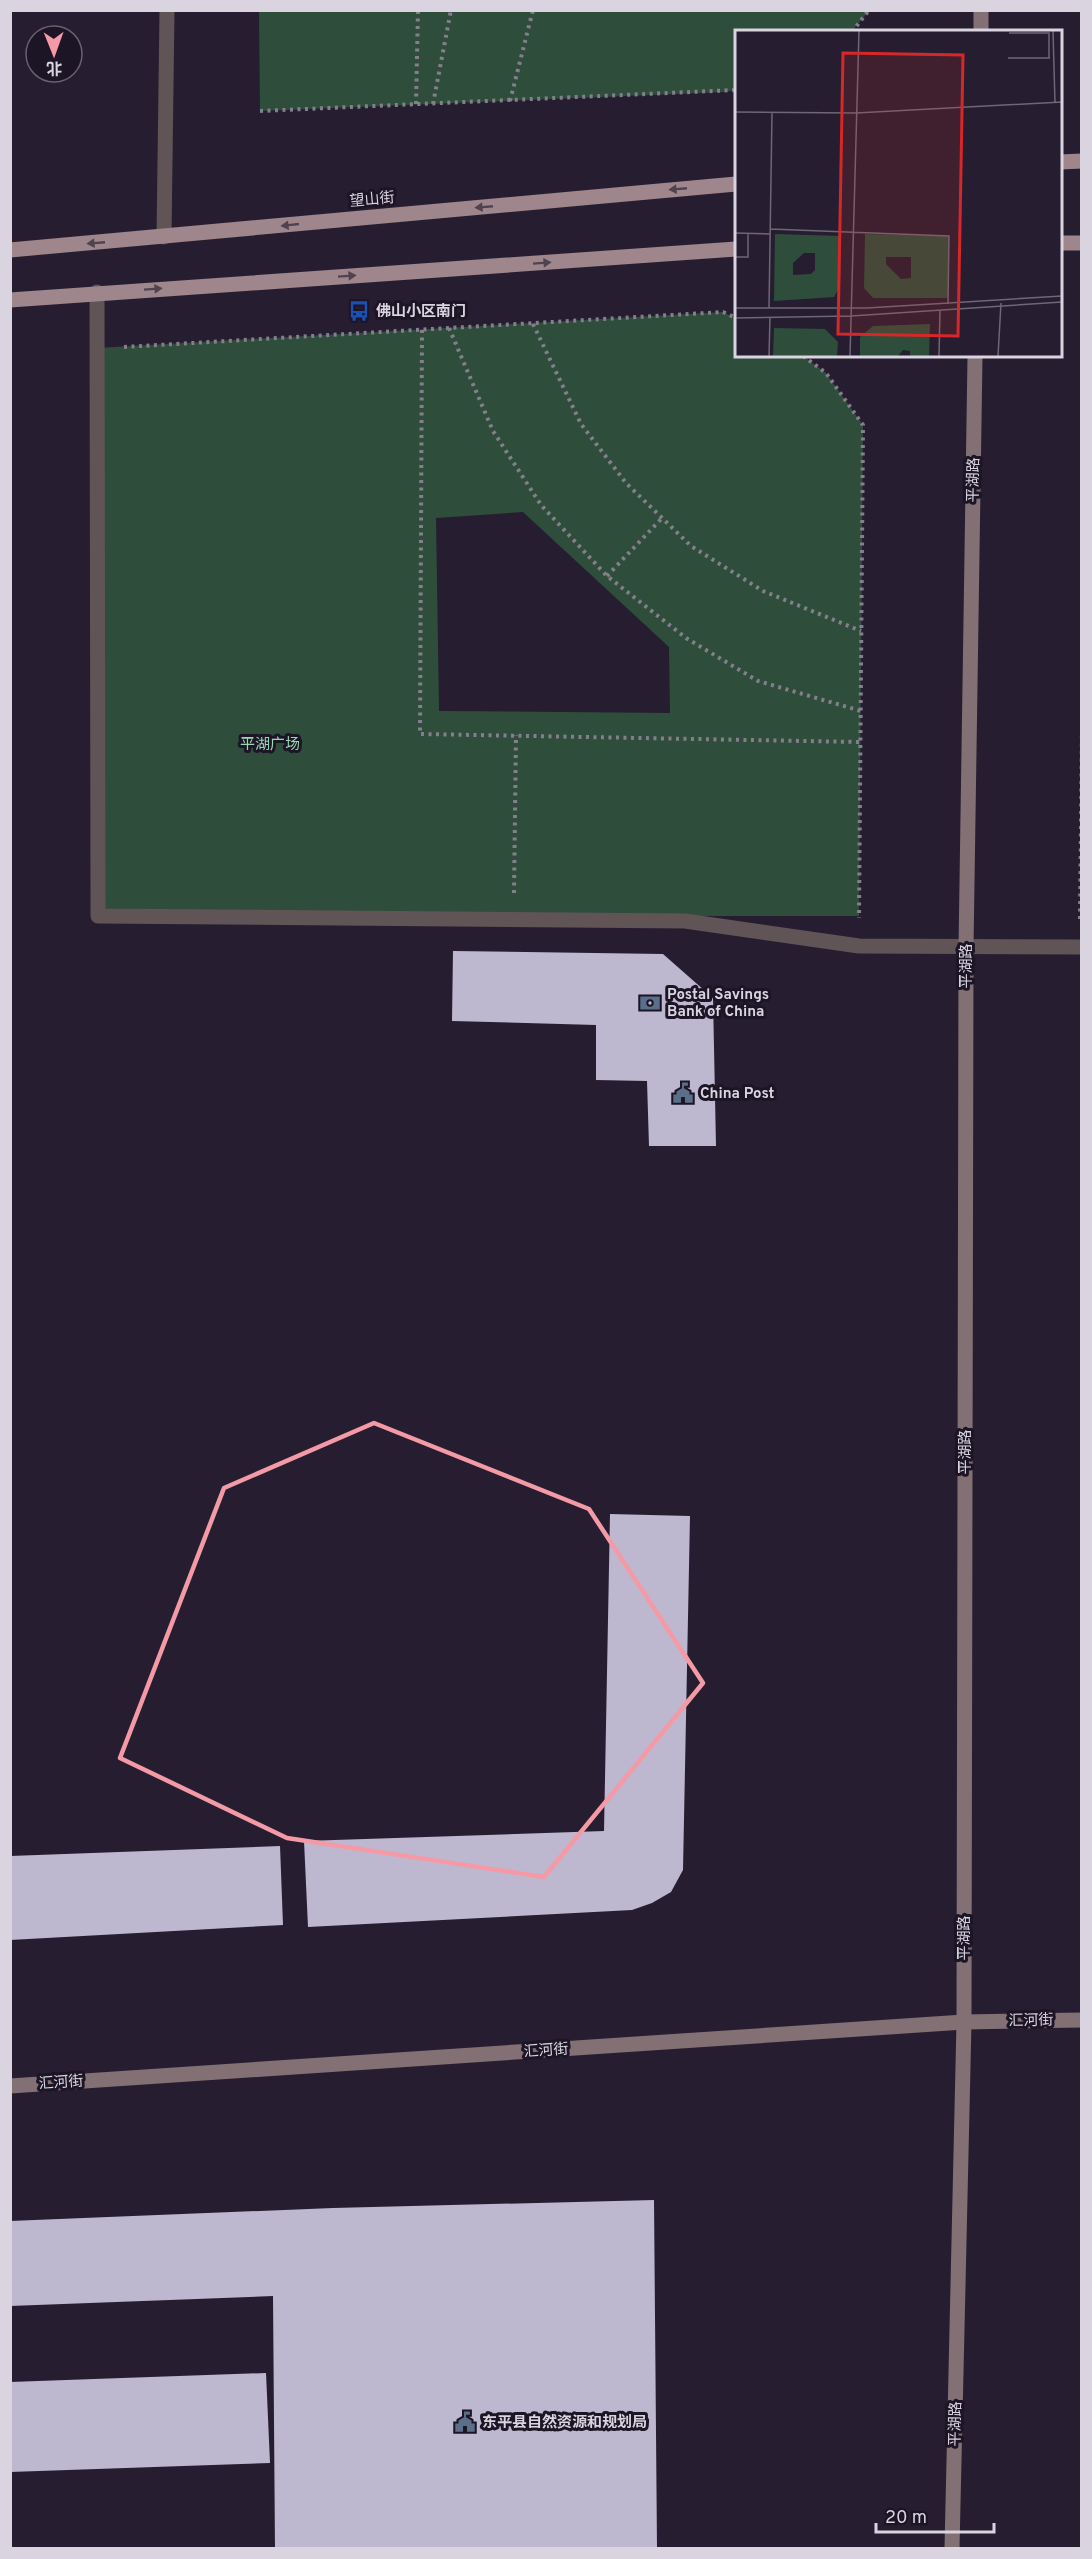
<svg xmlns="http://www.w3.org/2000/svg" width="1092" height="2559" font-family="Overpass,'Noto Sans SC',sans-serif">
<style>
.green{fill:#2e4e3b;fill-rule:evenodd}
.building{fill:#beb7d0}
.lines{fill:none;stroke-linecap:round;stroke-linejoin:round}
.path{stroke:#857e8d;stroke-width:4;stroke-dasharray:3 4.5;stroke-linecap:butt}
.street{stroke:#605457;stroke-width:15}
.secondary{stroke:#837075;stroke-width:15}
.primary{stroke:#9e868c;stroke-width:15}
.oneway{fill:#50424f}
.marked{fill:none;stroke:#f49aa6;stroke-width:4.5;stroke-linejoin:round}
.labels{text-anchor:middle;stroke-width:6;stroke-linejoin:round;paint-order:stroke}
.street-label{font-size:15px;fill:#d9d4e0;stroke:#1c1526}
.poi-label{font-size:15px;font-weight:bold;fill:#d9d4e0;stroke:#1c1526;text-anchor:start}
.park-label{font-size:15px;fill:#9ad7b2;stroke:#1c1526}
.inset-road{fill:none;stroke:#6e6776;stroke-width:1.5}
.view{fill:#d62828;fill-opacity:0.15;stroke:#d62828;stroke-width:3}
.inset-edge{fill:none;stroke:#d9d4e0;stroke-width:3}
</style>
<rect width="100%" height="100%" fill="#261e30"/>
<g class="green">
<path d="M259 11V10L869 11 852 31 736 32V90L724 92 260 111Z"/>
<path d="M723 312 736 318V356H803L826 373 863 425 859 916H98L97 348ZM523 512 669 647 670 713 439 711 436 518Z"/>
</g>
<g class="building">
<path d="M453 951 663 954 713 998 716 1146H649L647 1081 596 1080V1025L452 1021Z"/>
<path d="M610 1514 690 1516 683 1870 671 1892 652 1903 632 1910 308 1927 304 1841 604 1831Z"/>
<path d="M280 1846 283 1925 10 1940V1856Z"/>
<path d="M654 2200 657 2548H275L273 2296 10 2306V2221L333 2208Z"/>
<path d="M266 2373 270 2463 10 2472V2382Z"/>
</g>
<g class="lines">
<g class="path">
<path d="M852 32 869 10"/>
<path d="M510 101 533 10"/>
<path d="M416 104 418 10"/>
<path d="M433 104 451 10"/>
<path d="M260 111 736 90"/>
<path d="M533 324 581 424 626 483 691 546 763 591 861 631"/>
<path d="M449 328 493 431 541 505 607 576 686 638 758 681 861 711"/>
<path d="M422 330 420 734 860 742"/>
<path d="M124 347 723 312 736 318"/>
<path d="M803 356 826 373 863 425 859 918"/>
<path d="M607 576 662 518"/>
<path d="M514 893 516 735"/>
<path d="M1080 919 1082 727"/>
</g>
<g class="street">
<path d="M164 237 167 10"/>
<path d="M97 292 98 916 685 921 859 946 1082 947"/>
</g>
<g class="secondary">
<path d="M981 32V10"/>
<path d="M10 2086 964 2022 1082 2020"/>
<path d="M952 2548 964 2022 966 948 975 356"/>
</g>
<g class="primary">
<path d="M1060 162 1082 161"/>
<path d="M1060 243H1082"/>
<path d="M10 250 736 184"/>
<path d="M10 300 736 249"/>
</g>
</g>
<defs><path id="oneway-solid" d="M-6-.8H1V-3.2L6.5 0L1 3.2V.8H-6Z" transform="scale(1.5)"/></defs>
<g class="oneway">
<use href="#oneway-solid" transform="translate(678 189) rotate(175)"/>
<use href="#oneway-solid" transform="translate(484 207) rotate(175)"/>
<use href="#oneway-solid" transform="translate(290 225) rotate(174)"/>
<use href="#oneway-solid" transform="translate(96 243) rotate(175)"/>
<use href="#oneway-solid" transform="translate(542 263) rotate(-4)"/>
<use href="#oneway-solid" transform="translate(347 276) rotate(-4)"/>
<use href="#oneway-solid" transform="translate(153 289) rotate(-4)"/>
</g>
<path class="marked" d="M374 1423 589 1509 703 1683 544 1877 287 1838 120 1758 224 1488Z"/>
<defs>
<g id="bus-bare" transform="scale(1.62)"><path d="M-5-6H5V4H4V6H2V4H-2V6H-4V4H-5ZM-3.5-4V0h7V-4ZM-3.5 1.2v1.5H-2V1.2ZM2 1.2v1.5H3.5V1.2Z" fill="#1a4fb4" stroke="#1c1526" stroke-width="2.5" paint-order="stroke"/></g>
<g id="bank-bare" transform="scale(1.62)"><path d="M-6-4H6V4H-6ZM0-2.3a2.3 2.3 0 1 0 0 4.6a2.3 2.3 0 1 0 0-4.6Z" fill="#5c6f8a" stroke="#1c1526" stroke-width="2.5" paint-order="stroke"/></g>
<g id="civic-bare" transform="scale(1.62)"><path d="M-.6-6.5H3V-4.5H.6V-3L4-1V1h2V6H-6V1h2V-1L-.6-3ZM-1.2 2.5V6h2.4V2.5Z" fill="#5c6f8a" stroke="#1c1526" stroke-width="2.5" paint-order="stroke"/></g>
</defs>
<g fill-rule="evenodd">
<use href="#bus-bare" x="359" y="311"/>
<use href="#bank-bare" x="650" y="1003"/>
<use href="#civic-bare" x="683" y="1093"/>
<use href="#civic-bare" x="465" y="2422"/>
</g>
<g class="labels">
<g class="street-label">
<text transform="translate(372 199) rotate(-5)" y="5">望山街</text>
<text transform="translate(973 480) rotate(-89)" y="5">平湖路</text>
<text transform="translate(966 966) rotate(-90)" y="5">平湖路</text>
<text transform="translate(965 1452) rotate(-90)" y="5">平湖路</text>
<text transform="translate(964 1938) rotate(-90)" y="5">平湖路</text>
<text transform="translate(1031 2020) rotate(-1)" y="5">汇河街</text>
<text transform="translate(546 2050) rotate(-4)" y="5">汇河街</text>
<text transform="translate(61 2082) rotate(-4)" y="5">汇河街</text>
<text transform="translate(955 2424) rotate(-89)" y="5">平湖路</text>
</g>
<g class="poi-label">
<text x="376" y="316">佛山小区南门</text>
<text x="667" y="999">Postal Savings<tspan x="667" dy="17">Bank of China</tspan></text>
<text x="700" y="1098">China Post</text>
<text x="482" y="2427">东平县自然资源和规划局</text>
</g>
<g class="park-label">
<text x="270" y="749">平湖广场</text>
</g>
</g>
<g transform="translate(735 30)">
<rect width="327" height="327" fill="#261e30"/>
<path d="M40 204 106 206 105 256 99 267 39 271ZM69 223H80V240L76 244 58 245V233ZM130 204 214 206 213 268H138L129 258ZM151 227H176V248L166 249 151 234ZM195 294 194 326H175V321L168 320 163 326H125V307L138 296ZM39 298 90 299 103 312 102 326H38Z" fill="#2e4e3b" fill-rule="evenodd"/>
<path class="inset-road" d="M318 1 320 73M274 3H314V28M273 28H315M0 82 121 83 327 72M35 199 214 206 213 274M0 203 35 204M0 227H13V203M0 278H132L327 266M34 278 37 83M0 288 116 286 327 272M34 326 35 287M115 326 124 1M204 326 205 280M263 326 266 273"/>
<path class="view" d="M108 23 228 25 223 306 103 304Z"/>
<rect width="327" height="327" class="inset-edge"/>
</g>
<rect width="1092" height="2559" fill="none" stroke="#d9d4e0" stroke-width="24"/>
<g transform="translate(54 54) rotate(179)"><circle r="28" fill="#1c1526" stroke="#686170" stroke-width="1.5"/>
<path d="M0-4.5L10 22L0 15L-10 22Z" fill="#f49aa6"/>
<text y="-9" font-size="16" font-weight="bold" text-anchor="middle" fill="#d9d4e0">北</text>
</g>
<path d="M876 2523v9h118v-9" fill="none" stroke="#d9d4e0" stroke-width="3"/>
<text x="885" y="2523" font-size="18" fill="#d9d4e0" stroke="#1c1526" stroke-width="4.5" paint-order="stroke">20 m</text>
</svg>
